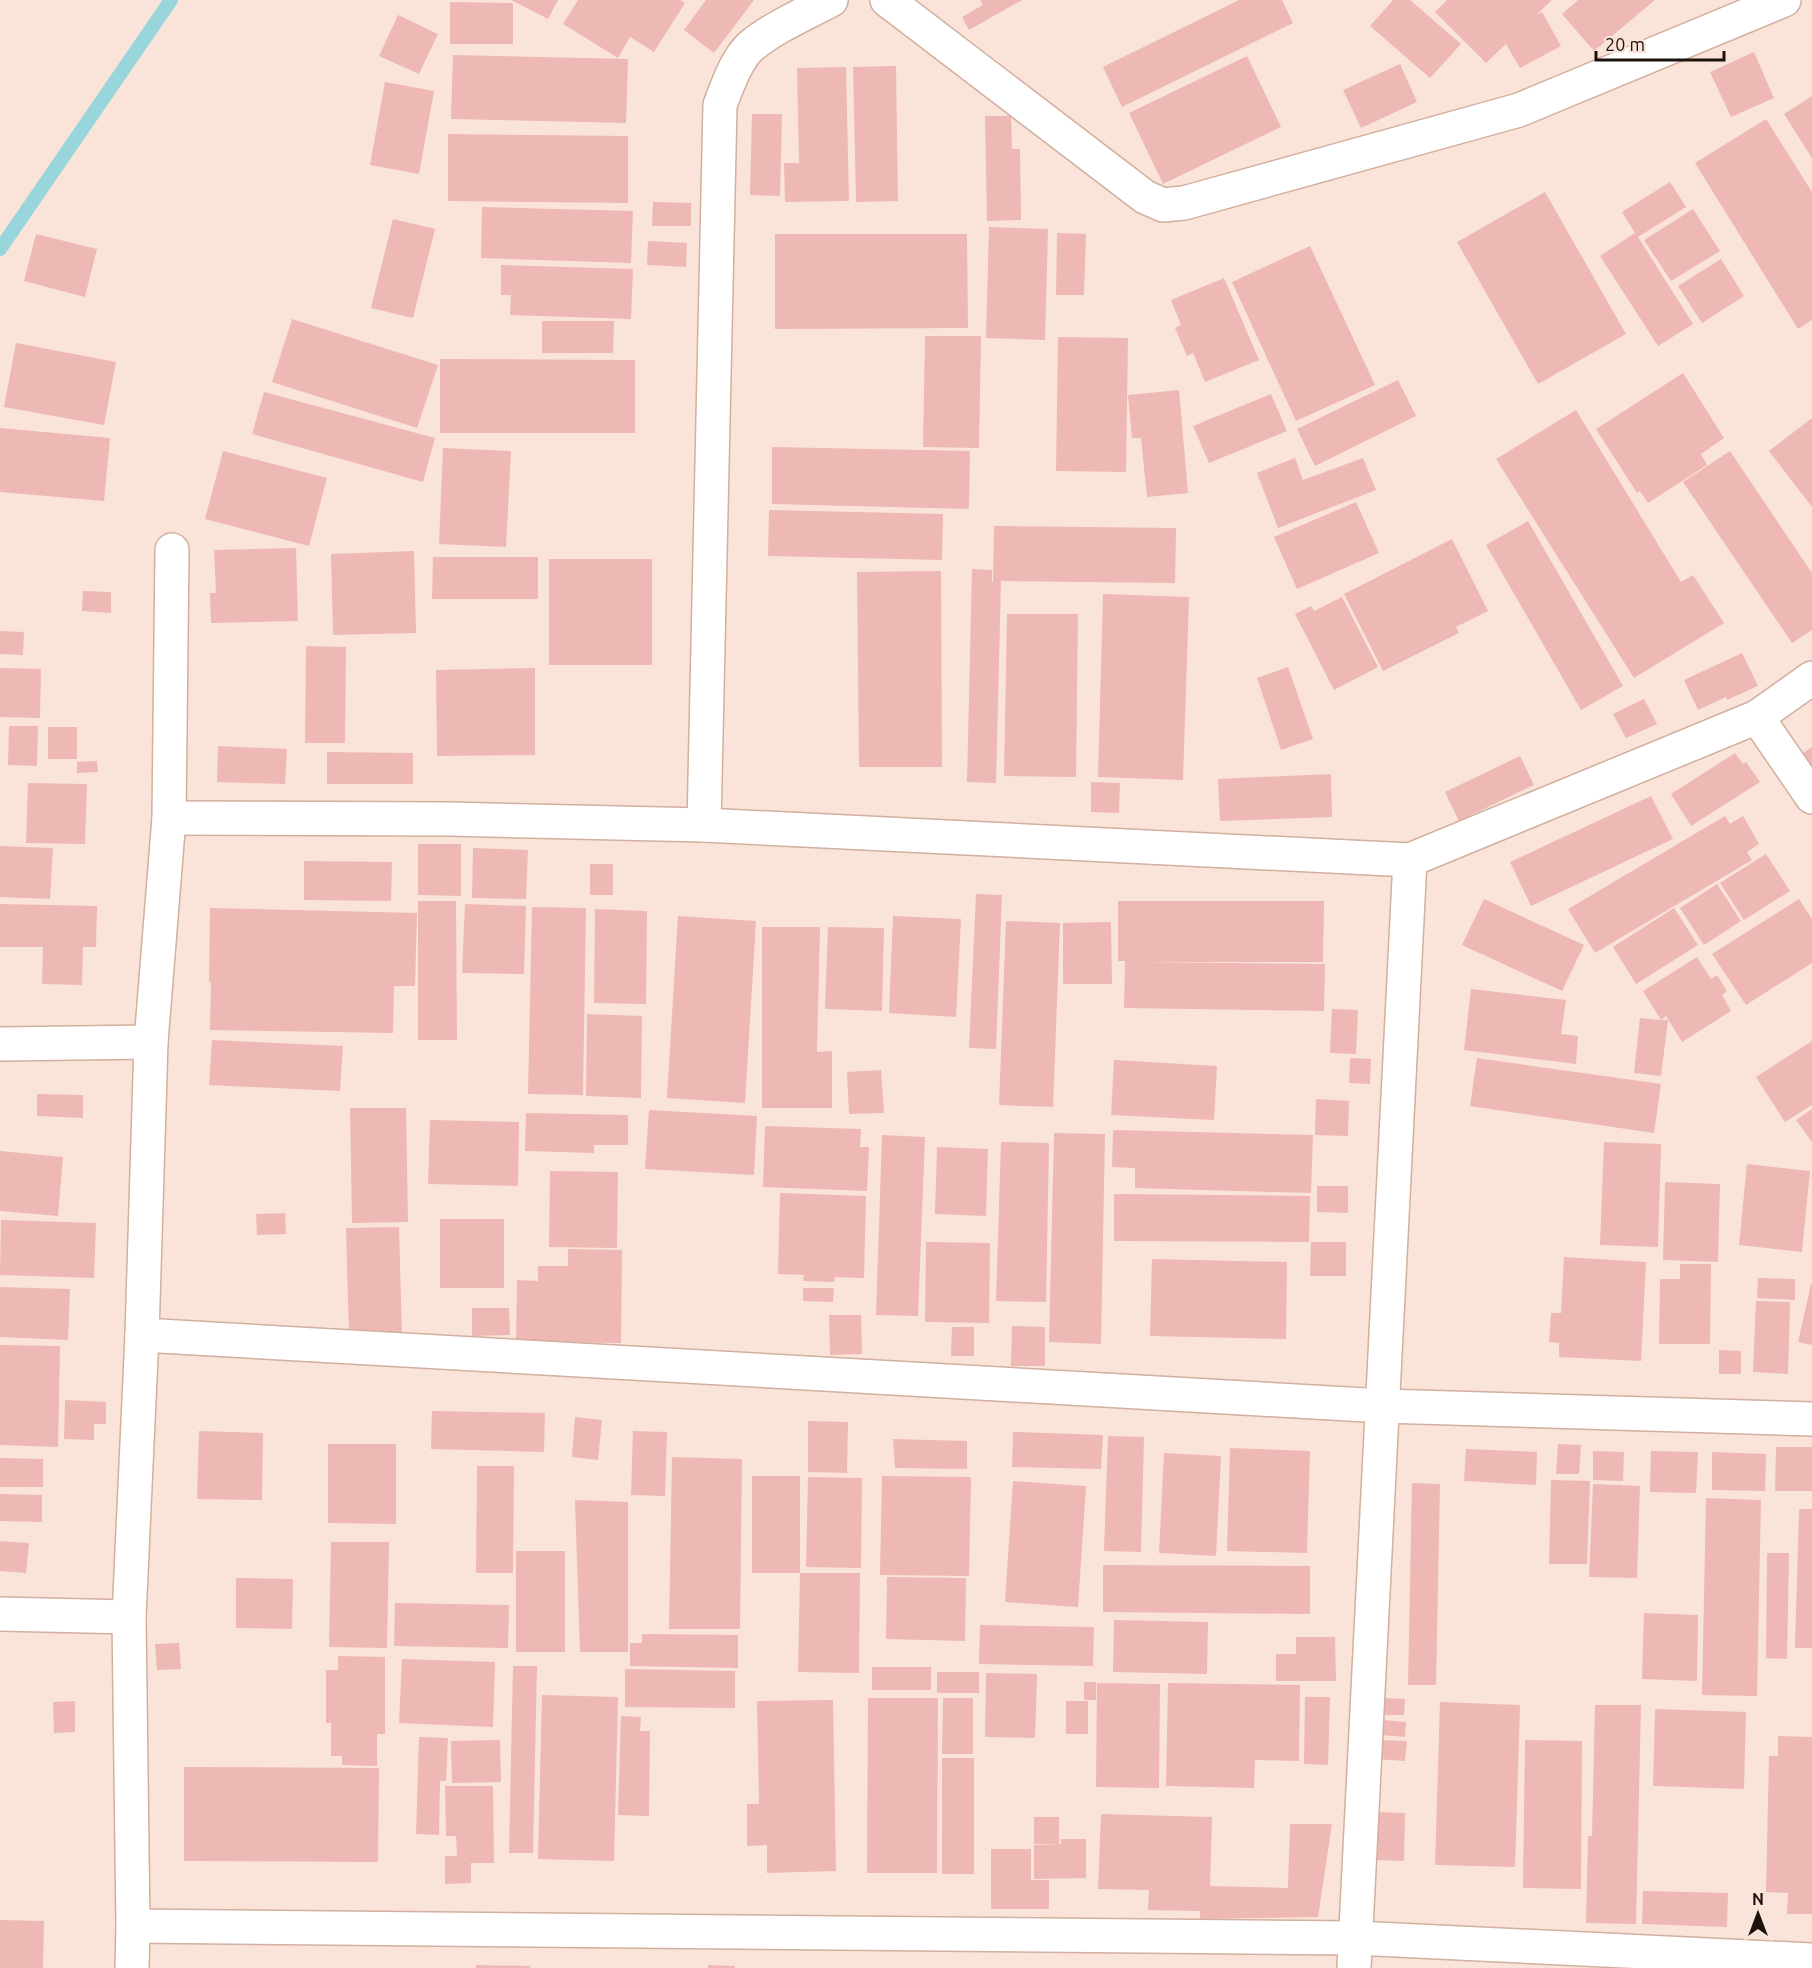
<svg xmlns="http://www.w3.org/2000/svg" width="1812" height="1968" font-family="Ubuntu,sans-serif">
<style>
.lines{fill:none;stroke-linecap:round;stroke-linejoin:round}
.stream{stroke:#99d6db;stroke-width:14}
.building{fill:#eeb8b5}
.minor-casing{stroke:#d2af9e;stroke-width:36}
.minor{stroke:#fff;stroke-width:33}
</style>
<rect width="100%" height="100%" fill="#fae4d9"/>
<g class="lines">
<path class="stream" d="M0 249 171 0"/>
</g>
<g class="building">
<path d="M511 0H558L548 19Z"/>
<path d="M578 0H680L685 3 654 52 630 37 618 58 563 24Z"/>
<path d="M706 0H754L714 53 684 30Z"/>
<path d="M980 0H1022L969 30 962 17 983 5Z"/>
<path d="M1239 0H1282L1293 23 1122 107 1103 67Z"/>
<path d="M1393 0H1410L1461 44 1430 78 1370 26Z"/>
<path d="M1447 0H1552L1537 14 1542 12 1561 46 1520 68 1506 44 1486 63 1435 12Z"/>
<path d="M1578 0H1655L1594 51 1562 14Z"/>
<path d="M450 2 513 3V44H450Z"/>
<path d="M398 15 438 34 419 74 379 56Z"/>
<path d="M1754 52 1774 98 1731 117 1710 72Z"/>
<path d="M453 55 628 59 626 123 451 119Z"/>
<path d="M1247 56 1281 127 1163 184 1129 113Z"/>
<path d="M1400 64 1417 102 1361 128 1343 90Z"/>
<path d="M896 66 898 201 856 202 853 67Z"/>
<path d="M846 67 849 201 785 202 784 163H799L797 68Z"/>
<path d="M385 82 434 91 419 174 370 165Z"/>
<path d="M1812 96V158L1784 114Z"/>
<path d="M752 114H782L780 196 750 195Z"/>
<path d="M985 116H1011L1012 149H1020L1021 220 987 221Z"/>
<path d="M1766 119 1812 192V320L1798 329 1695 163Z"/>
<path d="M448 134 628 136V203L448 201Z"/>
<path d="M1670 182 1686 207 1638 237 1693 324 1658 346 1600 256 1635 233 1622 212Z"/>
<path d="M1545 192 1626 334 1538 384 1457 242Z"/>
<path d="M653 202 691 203V226H652Z"/>
<path d="M482 207 633 211 631 263 481 258Z"/>
<path d="M1693 209 1720 251 1671 281 1644 240Z"/>
<path d="M393 219 435 229 413 318 371 308Z"/>
<path d="M989 227 1048 229 1045 340 986 338Z"/>
<path d="M1057 233 1086 234 1084 295H1056Z"/>
<path d="M36 234 97 249 85 297 24 281Z"/>
<path d="M775 234H967L968 328 775 329Z"/>
<path d="M648 241 687 243 686 267 647 265Z"/>
<path d="M1310 246 1375 385 1296 421 1232 282Z"/>
<path d="M1721 259 1744 296 1702 323 1678 286Z"/>
<path d="M501 265 633 269 631 319 510 315 511 295H501Z"/>
<path d="M1224 278 1259 360 1205 382 1193 353 1187 356 1175 328 1181 325 1171 300Z"/>
<path d="M292 319 438 365 417 428 272 382Z"/>
<path d="M542 321H614L613 353H542Z"/>
<path d="M925 336H981L979 448 923 447Z"/>
<path d="M1058 337 1128 338 1126 472 1056 471Z"/>
<path d="M16 343 116 362 104 425 4 407Z"/>
<path d="M440 359 635 360V433H440Z"/>
<path d="M1683 373 1724 438 1701 454 1707 465 1648 503 1640 491 1637 493 1596 429Z"/>
<path d="M1398 380 1416 416 1315 466 1297 429Z"/>
<path d="M1179 390 1188 493 1147 497 1141 438H1132L1128 395Z"/>
<path d="M264 392 435 438 423 482 252 434Z"/>
<path d="M1271 394 1287 431 1209 463 1193 426Z"/>
<path d="M1576 410 1681 582 1693 575 1724 623 1634 678 1496 459Z"/>
<path d="M1812 418V507L1769 451Z"/>
<path d="M0 428 110 438 104 501 0 492Z"/>
<path d="M772 447 970 451 969 509 772 504Z"/>
<path d="M443 448 511 451 506 547 439 544Z"/>
<path d="M223 451 327 478 309 546 205 519Z"/>
<path d="M1730 451 1812 573V630L1792 643 1683 482Z"/>
<path d="M1295 458 1303 480 1363 458 1376 490 1278 528 1257 473Z"/>
<path d="M1356 502 1379 553 1297 589 1274 537Z"/>
<path d="M769 510 943 514 942 560 768 556Z"/>
<path d="M1528 521 1623 686 1581 710 1486 545Z"/>
<path d="M994 526 1176 528 1175 583 1001 581 996 783 967 782 972 569 992 570V582H993Z"/>
<path d="M1452 539 1488 611 1456 627 1459 633 1383 671 1344 594Z"/>
<path d="M296 548 298 621 211 623 210 593H216L214 550Z"/>
<path d="M414 551 416 633 333 635 331 554Z"/>
<path d="M433 557H538V599H432Z"/>
<rect x="549" y="559" width="103" height="106"/>
<path d="M941 571 942 767H859L857 572Z"/>
<path d="M83 591 111 592V613L82 611Z"/>
<path d="M1103 594 1189 597 1183 780 1098 777Z"/>
<path d="M1342 597 1378 667 1334 690 1295 614 1311 606 1314 611Z"/>
<path d="M1007 614H1078L1076 777 1004 776Z"/>
<path d="M0 631 24 632 23 655 0 654Z"/>
<path d="M306 646 346 647 345 743H305Z"/>
<path d="M1742 653 1758 686 1727 700 1726 697 1698 710 1684 680Z"/>
<path d="M1288 667 1313 739 1281 750 1257 678Z"/>
<path d="M0 668 41 669 40 718 0 717Z"/>
<path d="M535 668V755L437 756 436 670Z"/>
<path d="M1644 699 1657 724 1626 738 1613 714Z"/>
<path d="M9 726H38L37 766 8 765Z"/>
<rect x="48" y="727" width="29" height="32"/>
<path d="M218 746 287 749 285 784 217 782Z"/>
<path d="M1812 747V766L1803 753Z"/>
<path d="M327 752 413 753V784H327Z"/>
<path d="M1735 753 1743 764 1746 762 1760 782 1691 826 1671 794Z"/>
<path d="M1520 756 1534 785 1459 821 1445 792Z"/>
<path d="M97 761 98 772 77 773V762Z"/>
<path d="M1331 774 1332 817 1220 821 1218 779Z"/>
<path d="M1091 782 1120 783 1119 813 1091 812Z"/>
<path d="M28 783 87 784 85 844 26 843Z"/>
<path d="M1651 796 1673 839 1531 906 1510 862Z"/>
<path d="M1725 816 1730 824 1743 816 1759 844 1747 852 1752 860 1595 953 1568 909Z"/>
<path d="M418 844H461V896L418 895Z"/>
<path d="M0 846 53 848 50 899 0 897Z"/>
<path d="M473 848 528 850 526 899 472 898Z"/>
<path d="M1766 854 1790 891 1744 920 1720 883Z"/>
<path d="M304 861 392 862 391 901 304 900Z"/>
<rect x="590" y="864" width="23" height="31"/>
<path d="M1717 884 1741 921 1704 945 1680 908Z"/>
<path d="M976 894 1002 895 996 1049 969 1048Z"/>
<path d="M1484 899 1584 945 1562 991 1462 945Z"/>
<path d="M1799 899 1812 919V963L1746 1005 1712 954Z"/>
<path d="M418 901H456L457 1040H418Z"/>
<path d="M1118 901H1324L1323 962H1139L1325 964 1324 1011 1124 1008 1125 961H1118Z"/>
<path d="M0 904 97 906 96 947H83L82 985 42 984 43 947H0Z"/>
<path d="M465 904 526 906 524 974 462 973Z"/>
<path d="M532 907 586 908 583 1095 528 1094Z"/>
<path d="M210 908 417 913 415 986H394L393 1033 210 1030 211 982H209Z"/>
<path d="M1674 908 1698 945 1636 984 1613 947Z"/>
<path d="M595 909 647 911 646 1004 594 1003Z"/>
<path d="M678 916 756 921 745 1103 667 1098Z"/>
<path d="M893 916 961 919 956 1017 889 1013Z"/>
<path d="M1006 921 1060 923 1053 1107 999 1105Z"/>
<path d="M1111 922 1112 984H1063V923Z"/>
<path d="M762 927H820L817 1052 832 1051V1108H762Z"/>
<path d="M828 927 884 928 882 1011 825 1009Z"/>
<path d="M1697 957 1711 979 1717 975 1727 991 1722 995 1731 1011 1682 1042 1666 1016 1661 1020H1668L1661 1076 1634 1073 1640 1018 1661 1020 1643 991Z"/>
<path d="M1471 989 1566 1000 1561 1034 1578 1036 1576 1064 1464 1050Z"/>
<path d="M1332 1009 1358 1010 1356 1054 1330 1053Z"/>
<path d="M587 1014 642 1016 641 1098 586 1096Z"/>
<path d="M212 1040 343 1046 340 1091 209 1085Z"/>
<path d="M1812 1041V1105L1785 1122 1756 1077Z"/>
<path d="M1350 1058 1371 1059 1370 1084 1349 1083Z"/>
<path d="M1477 1058 1661 1084 1654 1133 1470 1106Z"/>
<path d="M1114 1060 1217 1066 1214 1120 1111 1115Z"/>
<path d="M881 1070 884 1113 849 1114 847 1072Z"/>
<path d="M37 1094 83 1095V1118L37 1116Z"/>
<path d="M1316 1099 1349 1101 1348 1136 1315 1135Z"/>
<path d="M350 1108H406L408 1222 352 1223Z"/>
<path d="M1812 1109V1142L1796 1120Z"/>
<path d="M649 1110 757 1116 754 1175 645 1169Z"/>
<path d="M526 1113 628 1115V1145H594V1153L525 1151Z"/>
<path d="M430 1120 519 1122 518 1186 428 1184Z"/>
<path d="M765 1126 861 1129 860 1147H869L867 1191 763 1187Z"/>
<path d="M1113 1130 1313 1135 1311 1193 1135 1188V1168L1112 1167Z"/>
<path d="M1054 1133 1105 1134 1101 1344 1049 1342Z"/>
<path d="M882 1135 925 1137 918 1316 876 1315Z"/>
<path d="M1001 1142 1049 1143 1046 1302 996 1301Z"/>
<path d="M1604 1142 1661 1144 1658 1247 1600 1245Z"/>
<path d="M937 1147 988 1149 986 1216 935 1214Z"/>
<path d="M0 1151 63 1157 58 1216 0 1211Z"/>
<path d="M1747 1164 1810 1171 1802 1252 1739 1245Z"/>
<path d="M550 1171 618 1172 617 1248 549 1247Z"/>
<path d="M1665 1182 1720 1184 1718 1262 1663 1260Z"/>
<path d="M1317 1186H1348V1213L1317 1212Z"/>
<path d="M780 1193 866 1196 864 1278 835 1277 834 1282 803 1281 804 1275 778 1274Z"/>
<path d="M1114 1194 1310 1196 1309 1242 1114 1241Z"/>
<path d="M285 1213 286 1234 257 1235 256 1214Z"/>
<rect x="440" y="1219" width="64" height="69"/>
<path d="M1 1220 96 1223 94 1278 0 1275Z"/>
<path d="M399 1227 402 1336 349 1337 346 1228Z"/>
<path d="M926 1242 990 1243 989 1323 925 1322Z"/>
<path d="M1311 1242H1346V1276H1310Z"/>
<path d="M568 1249 622 1250 621 1343 516 1342 517 1280 538 1281V1266H568Z"/>
<path d="M1564 1257 1646 1262 1641 1361 1559 1357V1343L1549 1342 1551 1313H1561Z"/>
<path d="M1152 1259 1287 1262 1286 1339 1150 1336Z"/>
<path d="M1680 1264H1711L1710 1344H1659L1660 1279H1680Z"/>
<path d="M1758 1278 1795 1279V1300L1757 1298Z"/>
<path d="M1811 1284H1812V1345L1798 1342Z"/>
<path d="M0 1287 70 1289 68 1340 0 1337Z"/>
<path d="M803 1288H834L833 1302 803 1301Z"/>
<path d="M1756 1301 1790 1302 1788 1374 1753 1372Z"/>
<path d="M472 1308H509L510 1335 472 1336Z"/>
<path d="M829 1315H861L862 1354 830 1355Z"/>
<path d="M1012 1326 1045 1327V1366H1011Z"/>
<path d="M952 1327H974V1356H951Z"/>
<path d="M0 1345 60 1346 58 1447 0 1445Z"/>
<path d="M1719 1350 1741 1351V1374H1719Z"/>
<path d="M65 1400 106 1402V1424H94V1440L64 1439Z"/>
<path d="M432 1411 545 1413 544 1452 431 1449Z"/>
<path d="M575 1417 602 1420 598 1460 572 1457Z"/>
<path d="M808 1421 848 1422 847 1473 808 1472Z"/>
<path d="M199 1431 263 1433 262 1500 197 1499Z"/>
<path d="M633 1431 667 1432 665 1496 631 1495Z"/>
<path d="M1013 1432 1103 1435 1101 1469 1012 1467Z"/>
<path d="M1108 1436 1144 1437 1141 1552 1104 1551Z"/>
<path d="M893 1439 967 1441V1469L895 1468Z"/>
<path d="M328 1444H396V1524L328 1523Z"/>
<path d="M1558 1444 1581 1445 1579 1474H1556Z"/>
<path d="M1776 1447H1812V1491H1775Z"/>
<path d="M1230 1448 1310 1451 1307 1553 1227 1551Z"/>
<path d="M1466 1449 1537 1452 1536 1485 1464 1481Z"/>
<path d="M1593 1451 1624 1452 1623 1481 1593 1480Z"/>
<path d="M1651 1451 1698 1452 1696 1493 1650 1492Z"/>
<path d="M1712 1452 1766 1454 1765 1491 1712 1490Z"/>
<path d="M1164 1453 1221 1456 1216 1556 1159 1553Z"/>
<path d="M672 1457 742 1459 740 1629H669Z"/>
<path d="M0 1458 43 1459V1487H0Z"/>
<path d="M477 1466H514L513 1573H476Z"/>
<rect x="752" y="1476" width="48" height="97"/>
<path d="M882 1476 971 1477 969 1576 880 1575Z"/>
<path d="M808 1477 862 1478 861 1568 806 1567Z"/>
<path d="M1551 1480 1590 1481 1587 1564H1549Z"/>
<path d="M1013 1481 1086 1486 1078 1607 1005 1602Z"/>
<path d="M1412 1483 1440 1484 1436 1685H1408Z"/>
<path d="M1593 1484 1640 1486 1637 1578 1589 1577Z"/>
<path d="M0 1494 42 1495V1522L0 1521Z"/>
<path d="M1706 1498 1761 1500 1757 1696 1702 1695Z"/>
<path d="M575 1500 628 1502V1652H580Z"/>
<path d="M1799 1509H1812V1648H1795Z"/>
<path d="M0 1541 29 1543 26 1573 0 1571Z"/>
<path d="M331 1542H389L387 1648 329 1647Z"/>
<rect x="516" y="1551" width="49" height="101"/>
<path d="M1767 1553H1789L1787 1659 1766 1658Z"/>
<path d="M1103 1565 1310 1566V1614L1103 1612Z"/>
<path d="M800 1573H860L859 1673 798 1672Z"/>
<path d="M887 1577 966 1578 965 1641 886 1639Z"/>
<path d="M236 1578 293 1579 292 1629 236 1628Z"/>
<path d="M395 1603 509 1605 508 1648 394 1646Z"/>
<path d="M1644 1613 1698 1615 1697 1681 1642 1679Z"/>
<path d="M1114 1620 1208 1622 1207 1674 1113 1672Z"/>
<path d="M980 1625 1094 1627 1093 1666 979 1664Z"/>
<path d="M642 1634 738 1635V1668L630 1666V1643H642Z"/>
<path d="M1296 1637H1335L1336 1681H1276V1654H1296Z"/>
<path d="M179 1643 181 1669 157 1670 155 1644Z"/>
<path d="M338 1656 385 1657V1734H377V1766L342 1765V1756H331V1723H326V1670H338Z"/>
<path d="M402 1659 495 1662 493 1727 399 1723Z"/>
<path d="M513 1666H537L533 1853H509Z"/>
<rect x="872" y="1667" width="59" height="23"/>
<path d="M625 1669 735 1671V1708L625 1707Z"/>
<rect x="937" y="1672" width="42" height="21"/>
<path d="M986 1673 1037 1674 1035 1738 985 1737Z"/>
<rect x="1084" y="1682" width="12" height="18"/>
<path d="M1097 1683 1160 1684 1159 1788 1096 1787Z"/>
<path d="M1168 1683 1300 1685 1299 1761 1255 1760 1254 1788 1166 1786Z"/>
<path d="M542 1695 618 1697 614 1861 538 1859Z"/>
<path d="M1305 1697H1330L1328 1765 1304 1764Z"/>
<path d="M868 1698H938L937 1873H867Z"/>
<path d="M943 1698H973V1754H942Z"/>
<path d="M1379 1698 1405 1699 1404 1715H1378Z"/>
<path d="M833 1700 836 1871 767 1873V1845L747 1846V1804H759L757 1701Z"/>
<path d="M75 1701V1732L54 1733 53 1702Z"/>
<rect x="1066" y="1701" width="22" height="33"/>
<path d="M1440 1702 1520 1705 1515 1867 1435 1865Z"/>
<path d="M1595 1705H1641L1636 1924 1586 1923 1588 1836H1592Z"/>
<path d="M1655 1709 1746 1712 1744 1789 1653 1786Z"/>
<path d="M621 1716 641 1717 640 1731H650L649 1816 618 1815Z"/>
<path d="M1382 1720 1406 1722 1405 1737 1381 1735Z"/>
<path d="M1778 1736 1812 1737V1914H1787L1788 1893 1766 1892 1769 1756H1778Z"/>
<path d="M419 1737 448 1738 446 1781H440L439 1835 416 1834Z"/>
<path d="M500 1740 501 1782 452 1783 451 1741Z"/>
<path d="M1378 1740 1407 1741 1405 1761 1376 1759Z"/>
<path d="M1525 1740 1582 1741 1581 1889 1523 1888Z"/>
<rect x="942" y="1758" width="32" height="116"/>
<path d="M184 1767 379 1768 378 1862 184 1861Z"/>
<path d="M445 1786H493L494 1863H471V1883L445 1884V1856H457L456 1836H446Z"/>
<path d="M1374 1812 1405 1813 1404 1861 1373 1860Z"/>
<path d="M1101 1814 1212 1817 1210 1886 1288 1888 1290 1824H1332L1318 1917 1200 1919V1911L1148 1910 1149 1890 1098 1889Z"/>
<rect x="1034" y="1817" width="25" height="27"/>
<path d="M1061 1839H1086V1878L1034 1879V1845L1061 1844Z"/>
<path d="M991 1849H1031V1880H1049V1909H991Z"/>
<path d="M1643 1891 1728 1893 1727 1927 1642 1924Z"/>
<path d="M0 1920 44 1921 43 1968H0Z"/>
<path d="M476 1965 530 1966V1968H476Z"/>
<path d="M708 1965 735 1966V1968H708Z"/>
</g>
<g class="lines">
<g class="minor-casing">
<g id="minor">
<path d="M887 0 1145 197 1163 205 1184 203 1519 110 1784 0"/>
<path d="M1757 717 1812 797"/>
<path d="M169 818 449 819 704 825 1410 860 1757 717 1812 678"/>
<path d="M704 825 720 105C727 87 736 60 750 47 772 28 805 14 831 0"/>
<path d="M0 1044 151 1042"/>
<path d="M142 1335 1383 1406 1812 1419"/>
<path d="M0 1614 129 1617"/>
<path d="M133 1926 1355 1938 1812 1960"/>
<path d="M132 1968 133 1926 129 1617 142 1335 151 1042 169 818 172 550"/>
<path d="M1354 1968 1410 860"/>
</g>
</g>
<use href="#minor" class="minor"/>
</g>
<g transform="translate(1758 1914)" stroke="#fae4d9" stroke-width="4.5" paint-order="stroke">
<path d="M0-4.5L10 22L0 15L-10 22Z" fill="#1e120c"/>
<text y="-9" font-size="16" font-weight="bold" text-anchor="middle" fill="#1e120c">N</text>
</g>
<path d="M1596 51v9h128v-9" fill="none" stroke="#1e120c" stroke-width="3"/>
<text x="1605" y="51" font-size="18" fill="#1e120c" stroke="#fae4d9" stroke-width="4.5" paint-order="stroke">20 m</text>
</svg>
